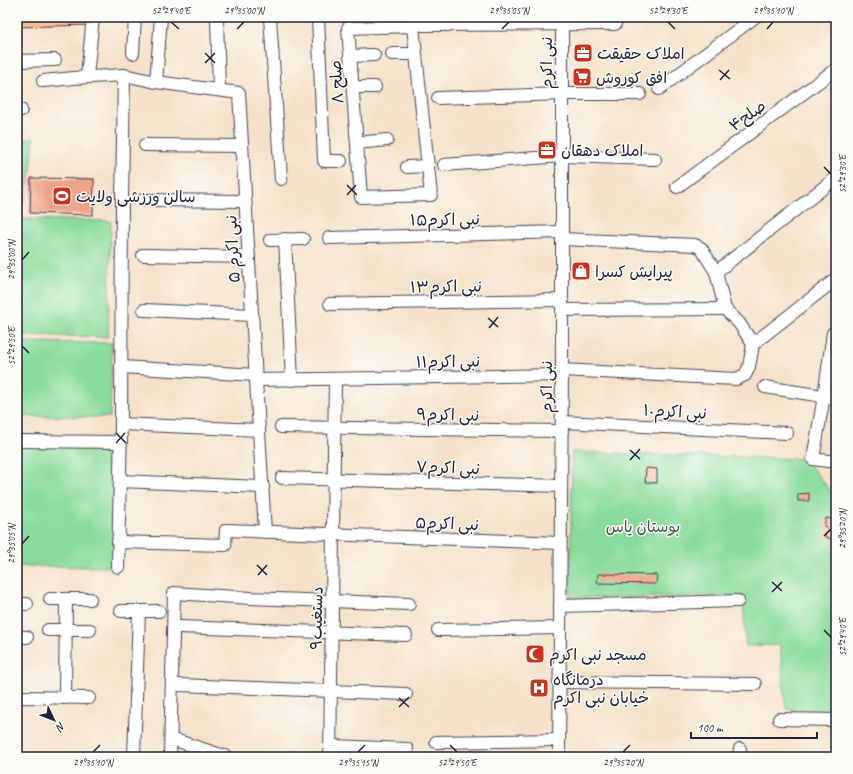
<svg xmlns="http://www.w3.org/2000/svg" width="853" height="774" font-family="Caveat,'Playpen Sans Arabic',sans-serif">
<style>
.green{fill:#89db9b;stroke:#567e6b}
.building{fill:#eea289}
.lines{fill:none;stroke-linecap:round;stroke-linejoin:round}
.minor-casing{stroke:#423f50;stroke-width:14}
.major-casing{stroke:#423f50;stroke-width:17}
.minor{stroke:#fff;stroke-width:12}
.major{stroke:#fcba8e;stroke-width:15}
.ticks{fill:none;stroke:#22223b;stroke-width:1.5}
.labels{text-anchor:middle;stroke-width:3;stroke-linejoin:round;paint-order:stroke}
.poi-label{font-size:16px;fill:#22223b;stroke:#fdfcf7;text-anchor:start}
.street-label{font-size:16px;fill:#22223b;stroke:#fdfcf7}
.park-label{font-size:16px;fill:#415a58;stroke:#fdfcf7}
.neatline{fill:none;stroke:#22223b;stroke-width:1.5}
.ticks-label{font-size:10px;text-anchor:middle;fill:#22223b}
</style>
<rect width="100%" height="100%" fill="#fdfcf7"/>
<filter id="ink" filterUnits="userSpaceOnUse"><feTurbulence type="fractalNoise" baseFrequency=".025" numOctaves="2"/><feDisplacementMap in="SourceGraphic" scale="8" xChannelSelector="R" yChannelSelector="G"/><feConvolveMatrix kernelMatrix="1 2 1 2 8 2 1 2 1" color-interpolation-filters="sRGB"/></filter>
<filter id="wash" filterUnits="userSpaceOnUse"><feTurbulence type="fractalNoise" baseFrequency=".012" numOctaves="4" result="noise"/><feDisplacementMap in="SourceGraphic" scale="16" xChannelSelector="R" yChannelSelector="G"/><feGaussianBlur stdDeviation="0.9" result="paint"/><feColorMatrix in="noise" values="0 0 0 0 0 0 0 0 0 0 0 0 0 0 0 0 0 1.4 0 .05"/><feComposite in="paint" operator="in"/></filter>
<g filter="url(#wash)">
<rect width="100%" height="100%" fill="#f5e1c9"/>
<g class="green">
<path d="M34 138 31 170 25 197 17 219 111 221 108 337 17 335V140Z"/>
<path d="M17 342 112 343 110 417 17 416Z"/>
<path d="M17 444 117 446 119 567 17 566Z"/>
<path d="M572 452 805 459 836 498V712L786 709 780 645 746 646 743 596 570 598Z"/>
</g>
<g id="blocks">
<g class="building">
<path d="M31 178 94 179 93 215 30 213Z"/>
<path d="M646 468 657 469V483L645 482Z"/>
<path d="M809 493V501H798V494Z"/>
<path d="M826 518 836 520V540L825 537 827 527 824 526Z"/>
<path d="M598 574 657 575 656 584 597 583Z"/>
</g>
</g>
</g>
<g filter="url(#ink)">
<use href="#blocks" fill-opacity="0" stroke="#423f50" stroke-width="1"/>
<g class="lines">
<g class="minor-casing">
<g id="minor">
<path d="M217 17 219 90"/>
<path d="M270 17 281 179"/>
<path d="M318 17 324 161H341"/>
<path d="M412 17 431 195 361 197 348 28 412 26"/>
<path d="M422 25 615 24"/>
<path d="M133 53 135 17"/>
<path d="M392 54H415"/>
<path d="M351 56 374 55"/>
<path d="M17 61 55 60"/>
<path d="M87 77 93 17"/>
<path d="M43 81 74 78 124 75 156 82 239 93 265 532"/>
<path d="M156 82 161 17"/>
<path d="M353 87H375"/>
<path d="M659 89 755 17"/>
<path d="M438 98 562 94H640"/>
<path d="M17 110H21"/>
<path d="M357 143 387 140"/>
<path d="M145 145 242 146"/>
<path d="M444 165 562 156 655 159"/>
<path d="M407 167 428 166"/>
<path d="M677 187 836 69"/>
<path d="M144 200 245 201"/>
<path d="M329 238 562 232"/>
<path d="M285 239 292 380"/>
<path d="M562 239 695 245 701 248 716 272 725 309 739 323 753 344"/>
<path d="M270 240 303 239"/>
<path d="M143 255 249 257"/>
<path d="M716 272 836 178"/>
<path d="M330 304 562 300"/>
<path d="M144 310 252 315"/>
<path d="M562 310 725 309"/>
<path d="M836 334 833 333 824 396 813 459 836 462"/>
<path d="M121 367 256 375"/>
<path d="M562 370 736 379 745 375 749 367 753 344 836 279"/>
<path d="M256 380 562 375"/>
<path d="M765 387 836 398"/>
<path d="M562 422 787 433"/>
<path d="M121 424 259 430"/>
<path d="M281 427 562 431"/>
<path d="M17 441 121 442"/>
<path d="M282 478 561 486"/>
<path d="M120 481 263 487"/>
<path d="M118 542 225 545 226 530 560 543"/>
<path d="M118 567 121 424 122 201 124 75"/>
<path d="M50 599H90"/>
<path d="M17 604H27"/>
<path d="M560 606 738 601"/>
<path d="M121 611H159"/>
<path d="M179 627 406 635"/>
<path d="M48 630H90"/>
<path d="M438 630 560 628"/>
<path d="M17 637H27"/>
<path d="M559 682 755 684"/>
<path d="M179 685 406 694"/>
<path d="M17 697 89 698"/>
<path d="M65 698 66 599"/>
<path d="M779 719 836 720"/>
<path d="M178 741 227 757"/>
<path d="M436 742 559 740"/>
<path d="M331 746 407 749"/>
<path d="M134 757 139 611"/>
<path d="M170 757 174 593 251 598 409 604"/>
<path d="M330 757 335 380"/>
<path d="M559 757 562 375V17"/>
<path d="M739 757 740 749"/>
</g>
</g>
<g class="major-casing">
<path id="major" d="M17 19 89 17"/>
</g>
<use href="#minor" class="minor"/>
<use href="#major" class="major"/>
</g>
</g>
<path class="ticks" d="M171 22 179 29M668 22 675 29M237 29 244 22M502 29 509 22M767 29 773 22M205 53 215 63M205 63 215 53M719 70 730 79M720 80 729 70M824 167 831 174M347 185 357 195M347 195 356 185M22 260 29 252M488 318 498 327M489 328 498 317M22 346 29 353M116 433 126 443M116 443 125 433M630 450 640 459M630 460 640 449M824 536 831 529M22 544 29 536M257 565 267 575M258 575 267 565M772 582 782 591M772 592 782 582M824 630 831 637M399 698 409 707M399 707 409 697M450 745 457 752M93 752 100 745M358 752 365 745M623 752 630 745"/>
<defs>
<g id="office-square" transform="scale(1)"><rect x="-9" y="-9" width="18" height="18" rx="4" fill="#c8321e" stroke="#fdfcf7"/><path d="M-6-3h4V-5.5h4V-3h4V5H-6ZM-1-4.5V-3h2v-1.5ZM-6 0V1H6V0Z" fill="#fff"/></g>
<g id="supermarket-square" transform="scale(1)"><rect x="-9" y="-9" width="18" height="18" rx="4" fill="#c8321e" stroke="#fdfcf7"/><path d="M-6-5.5h2.5l.6 2H6L4.5 2H-2.5L-4.4-4H-6ZM-1.5 3.2a1.3 1.3 0 1 0 .1 0ZM3 3.2a1.3 1.3 0 1 0 .1 0Z" fill="#fff"/></g>
<g id="stadium-square" transform="scale(1)"><rect x="-9" y="-9" width="18" height="18" rx="4" fill="#c8321e" stroke="#fdfcf7"/><path d="M0-5a6.5 5 0 1 0 0 10a6.5 5 0 1 0 0-10ZM-3.5-1.8h7v3.6h-7Z" fill="#fff"/></g>
<g id="shop-square" transform="scale(1)"><rect x="-9" y="-9" width="18" height="18" rx="4" fill="#c8321e" stroke="#fdfcf7"/><path d="M-5-2.5h2.3a2.7 3.5 0 0 1 5.4 0H5L5.5 6h-11ZM-1.5-2.5h3a1.5 2.3 0 0 0-3 0Z" fill="#fff"/></g>
<g id="mosque-square" transform="scale(1)"><rect x="-9" y="-9" width="18" height="18" rx="4" fill="#c8321e" stroke="#fdfcf7"/><path d="M3.5-4.9A6 6 0 1 0 3.5 4.9A5 5 0 1 1 3.5-4.9Z" fill="#fff"/></g>
<g id="hospital-square" transform="scale(1)"><rect x="-9" y="-9" width="18" height="18" rx="4" fill="#c8321e" stroke="#fdfcf7"/><path d="M-5-5h3v3.5h4V-5h3V5h-3V1.5h-4V5h-3Z" fill="#fff"/></g>
</defs>
<g fill-rule="evenodd">
<use href="#office-square" x="583" y="53"/>
<use href="#supermarket-square" x="582" y="77"/>
<use href="#office-square" x="547" y="150"/>
<use href="#stadium-square" x="62" y="196"/>
<use href="#shop-square" x="581" y="271"/>
<use href="#mosque-square" x="535" y="654"/>
<use href="#hospital-square" x="539" y="688"/>
</g>
<g class="labels">
<g class="poi-label">
<text x="597" y="59">املاک حقیقت</text>
<text x="596" y="83">افق کوروش</text>
<text x="561" y="156">املاک دهقان</text>
<text x="76" y="202">سالن ورزشی ولایت</text>
<text x="595" y="277">پیرایش کسرا</text>
<text x="549" y="660">مسجد نبی اکرم</text>
<text x="553" y="685">درمانگاه<tspan x="553" dy="18">خیابان نبی اکرم</tspan></text>
</g>
<g class="street-label">
<text transform="translate(546 63) rotate(-90)" y="6">نبی اکرم</text>
<text transform="translate(336 82) rotate(-94)" y="6">۸ صلح</text>
<text transform="translate(747 115) rotate(-36)" y="6">صلح۴</text>
<text transform="translate(445 219) rotate(-1)" y="6">نبی اکرم۱۵</text>
<text transform="translate(232 249) rotate(-93)" y="6">نبی اکرم ۵</text>
<text transform="translate(446 286) rotate(-1)" y="6">نبی اکرم۱۳</text>
<text transform="translate(448 361) rotate(-1)" y="6">نبی اکرم۱۱</text>
<text transform="translate(546 387) rotate(-90)" y="6">نبی اکرم</text>
<text transform="translate(675 411) rotate(3)" y="6">نبی اکرم۱۰</text>
<text transform="translate(448 414) rotate(1)" y="6">نبی اکرم۹</text>
<text transform="translate(448 467) rotate(2)" y="6">نبی اکرم۷</text>
<text transform="translate(447 523) rotate(2)" y="6">نبی اکرم۵</text>
<text transform="translate(316 618) rotate(-89)" y="6">دستغیب۹</text>
</g>
<g class="park-label">
<text x="643" y="532">بوستان یاس</text>
</g>
</g>
<rect width="853" height="774" fill="none" stroke="#fdfcf7" stroke-width="44"/>
<g transform="translate(54 720) rotate(133)" stroke="#fdfcf7" stroke-width="3" paint-order="stroke">
<path d="M0-3L7 15L0 10L-7 15Z" fill="#22223b"/>
<text y="-6" font-size="11" font-weight="bold" text-anchor="middle" fill="#22223b">N</text>
</g>
<path d="M691 732v6h126v-6" fill="none" stroke="#22223b" stroke-width="2"/>
<text x="697" y="732" font-size="12" fill="#22223b" stroke="#fdfcf7" stroke-width="3" paint-order="stroke">100 m</text>
<rect x="22" y="22" width="809" height="730" class="neatline"/>
<g class="ticks-label">
<text x="171" y="14">52°29'40"E</text>
<text x="244" y="14">29°35'00"N</text>
<text x="509" y="14">29°35'05"N</text>
<text x="668" y="14">52°29'30"E</text>
<text x="773" y="14">29°35'10"N</text>
<text transform="translate(842 174) rotate(-90)" y="4">52°29'30"E</text>
<text transform="translate(11 260) rotate(-90)" y="4">29°35'00"N</text>
<text transform="translate(11 346) rotate(-90)" y="4">52°29'50"E</text>
<text transform="translate(842 529) rotate(-90)" y="4">29°35'20"N</text>
<text transform="translate(11 544) rotate(-90)" y="4">29°35'05"N</text>
<text transform="translate(842 637) rotate(-90)" y="4">52°29'40"E</text>
<text x="93" y="766">29°35'10"N</text>
<text x="358" y="766">29°35'15"N</text>
<text x="457" y="766">52°29'50"E</text>
<text x="623" y="766">29°35'20"N</text>
</g>
</svg>
